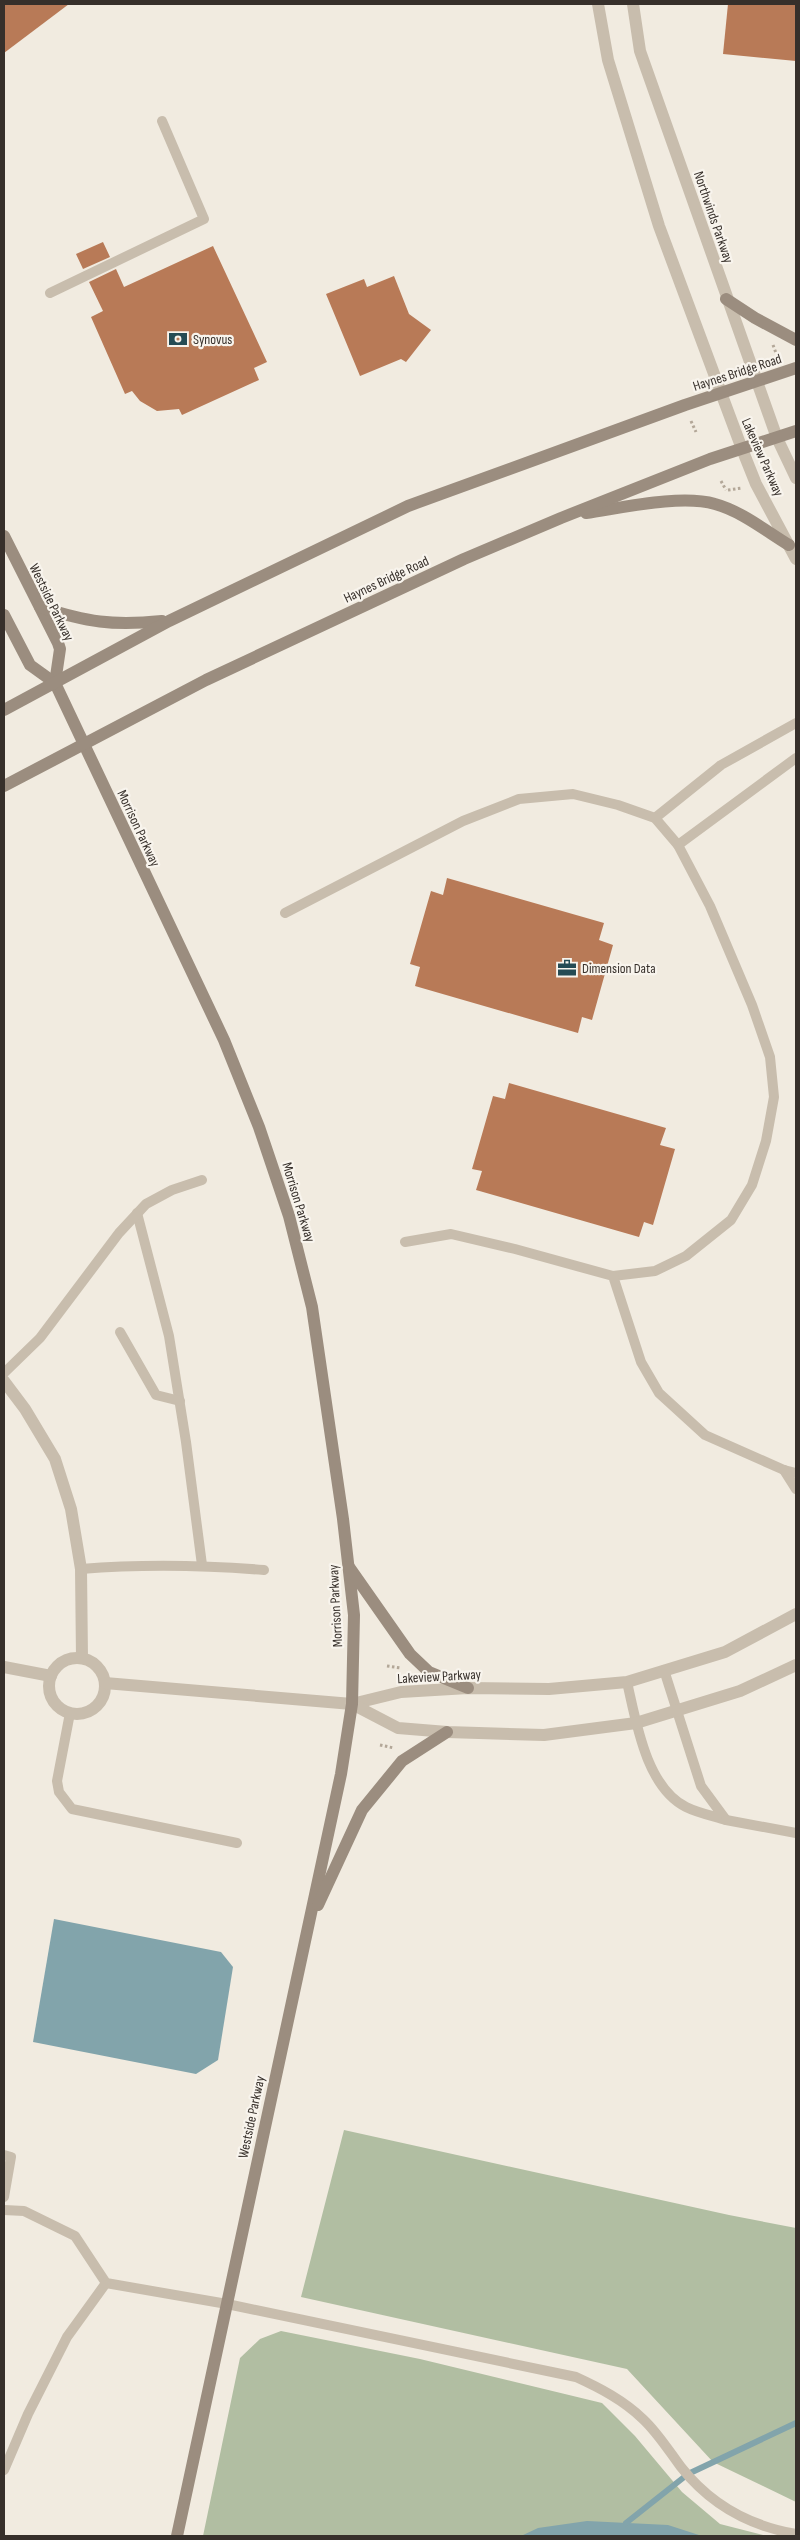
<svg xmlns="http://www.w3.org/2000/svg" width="800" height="2540" font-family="'Sofia Sans Condensed',sans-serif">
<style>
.green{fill:#b1bea2}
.water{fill:#82a4ab}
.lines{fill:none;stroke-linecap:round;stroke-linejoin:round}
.stream{stroke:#82a4ab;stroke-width:6}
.building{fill:#b87a57}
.path{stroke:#b3a798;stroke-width:3;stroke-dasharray:2.5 2.5;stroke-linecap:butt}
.service{stroke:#c8bdad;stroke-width:10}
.minor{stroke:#c8bdad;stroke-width:12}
.tertiary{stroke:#c8bdad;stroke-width:12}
.secondary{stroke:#9b8d7f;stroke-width:12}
.labels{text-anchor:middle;stroke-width:4.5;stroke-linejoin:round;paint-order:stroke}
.street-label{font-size:14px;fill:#37302b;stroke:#f8f4ed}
.poi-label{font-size:14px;fill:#37302b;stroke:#f8f4ed;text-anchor:start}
</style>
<rect width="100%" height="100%" fill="#f1ebe0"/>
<g class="green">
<path d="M344 2130 729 2215 796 2228V2502L713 2462 627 2369 301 2297Z"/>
<path d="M281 2331 420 2359 602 2403 635 2436 682 2492 720 2524 767 2536H203L240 2358 260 2339Z"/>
</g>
<g class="water">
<path d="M54 1919 221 1952 233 1967 218 2060 196 2074 33 2042Z"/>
<path d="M587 2521 668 2525 702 2536H521L538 2528Z"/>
</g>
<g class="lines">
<path class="stream" d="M626 2523 688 2474 796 2423"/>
</g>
<g class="building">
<path d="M4 4H69L4 53Z"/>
<path d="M728 4H796V61L723 54Z"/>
<path d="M103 242 110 257 83 269 76 254Z"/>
<path d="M213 246 267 362 254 368 259 380 182 415 179 409 157 411 140 401 132 391 125 394 91 317 103 311 89 282 116 269 124 287Z"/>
<path d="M394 276 409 314 431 330 406 362 401 359 360 376 326 294 364 279 367 287Z"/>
<path d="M447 878 604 923 599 940 613 945 592 1020 582 1017 578 1033 415 986 420 967 410 964 431 891 443 895Z"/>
<path d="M509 1083 666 1128 660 1145 675 1149 653 1225 644 1222 639 1237 476 1190 482 1171 472 1169 493 1096 505 1099Z"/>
</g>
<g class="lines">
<g class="path">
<path d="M773 345 776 353"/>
<path d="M691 421 696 432"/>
<path d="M721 481 726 490"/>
<path d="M728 490 742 488"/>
<path d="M387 1666 401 1668"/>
<path d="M380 1745 394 1748"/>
</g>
<g class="service">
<path d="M50 293 204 219 162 121"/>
<path d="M655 818 721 765 796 723"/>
<path d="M678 845 796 758"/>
<path d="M285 913 463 821 519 799 573 794 618 805 655 818 678 845 710 906 752 1005 770 1057 774 1097 766 1141 752 1185 731 1220 686 1256 655 1271 613 1276"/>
<path d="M137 1213 169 1336 186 1442 202 1565"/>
<path d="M405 1242 451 1234 515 1249 613 1276 641 1362 659 1393 705 1435 784 1470 796 1473"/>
<path d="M120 1332 156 1395 180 1401"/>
<path d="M4 1373 40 1338 119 1233 146 1204 172 1190 202 1180"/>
<path d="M784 1470 796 1489"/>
<path d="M81 1569C143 1564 202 1565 264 1570"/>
<path d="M627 1682C636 1721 646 1787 686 1807 698 1813 713 1816 726 1820L701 1786 664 1670"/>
<path d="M70 1713 57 1781 59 1792 72 1809 237 1843"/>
<path d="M726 1820 796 1833"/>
<path d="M4 2155 11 2157 4 2197"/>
<path d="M4 2210 24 2211 75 2236 106 2283 227 2304 576 2377C600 2388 623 2400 643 2419 658 2433 669 2451 681 2467 710 2504 750 2526 796 2534"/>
<path d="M4 2470 28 2414 67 2337 106 2283"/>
</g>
<g class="minor">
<path d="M777 438 796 478"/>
<path d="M742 449 756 484 796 559"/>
<path d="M4 1381 25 1409 55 1459 71 1509 81 1569 82 1658"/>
<circle cx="77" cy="1686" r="28"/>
<path d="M4 1667 51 1676"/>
<path d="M105 1683 352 1704 401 1692 468 1688 549 1689 627 1682 725 1652 796 1614"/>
<path d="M352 1704 398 1728 447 1732 544 1735 636 1723 740 1691 796 1665"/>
</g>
<g class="tertiary">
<path d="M598 4 608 60 659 226 742 449"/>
<path d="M633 4 640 51 777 438"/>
</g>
<g class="secondary">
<path d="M726 299 755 318 796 340"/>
<path d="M586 513C621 508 681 494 715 504 741 511 766 531 789 545"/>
<path d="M4 536 58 643 60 649 55 683"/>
<path d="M40 607C87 622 112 626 162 621"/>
<path d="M4 615 30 665 55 683 224 1040 259 1127 289 1216 312 1307 343 1519 354 1615 352 1704 341 1774 177 2536"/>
<path d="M4 710 169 621 408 506 685 405 796 368"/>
<path d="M4 786 206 680 464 559 561 518 710 459 796 431"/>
<path d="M349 1567 410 1654 429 1672 468 1688"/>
<path d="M318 1905 362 1810 402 1761 447 1732"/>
</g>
</g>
<defs>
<g id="bank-bare" transform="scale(1.5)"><path d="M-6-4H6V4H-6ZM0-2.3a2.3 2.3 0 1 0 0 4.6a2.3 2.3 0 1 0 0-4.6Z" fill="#254b54" stroke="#f8f4ed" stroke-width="2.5" paint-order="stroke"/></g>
<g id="office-bare" transform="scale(1.5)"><path d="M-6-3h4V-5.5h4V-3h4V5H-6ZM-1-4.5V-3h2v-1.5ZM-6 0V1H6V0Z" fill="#254b54" stroke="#f8f4ed" stroke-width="2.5" paint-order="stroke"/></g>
</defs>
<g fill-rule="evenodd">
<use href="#bank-bare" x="178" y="339"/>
<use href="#office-bare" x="567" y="968"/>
</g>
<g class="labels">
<g class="street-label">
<text transform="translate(714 217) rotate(71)" y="5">Northwinds Parkway</text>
<text transform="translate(737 372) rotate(-18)" y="5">Haynes Bridge Road</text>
<text transform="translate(763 457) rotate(66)" y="5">Lakeview Parkway</text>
<text transform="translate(386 579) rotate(-25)" y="5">Haynes Bridge Road</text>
<text transform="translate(52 602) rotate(64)" y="5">Westside Parkway</text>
<text transform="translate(139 828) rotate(65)" y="5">Morrison Parkway</text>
<text transform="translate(299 1202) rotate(73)" y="5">Morrison Parkway</text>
<text transform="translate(335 1606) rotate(-93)" y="5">Morrison Parkway</text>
<text transform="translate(439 1676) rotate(-3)" y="5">Lakeview Parkway</text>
<text transform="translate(251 2117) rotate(-78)" y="5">Westside Parkway</text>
</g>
<g class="poi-label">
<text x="193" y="344">Synovus</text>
<text x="582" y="973">Dimension Data</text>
</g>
</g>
<rect width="800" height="2540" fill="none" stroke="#37302b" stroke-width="10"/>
</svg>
